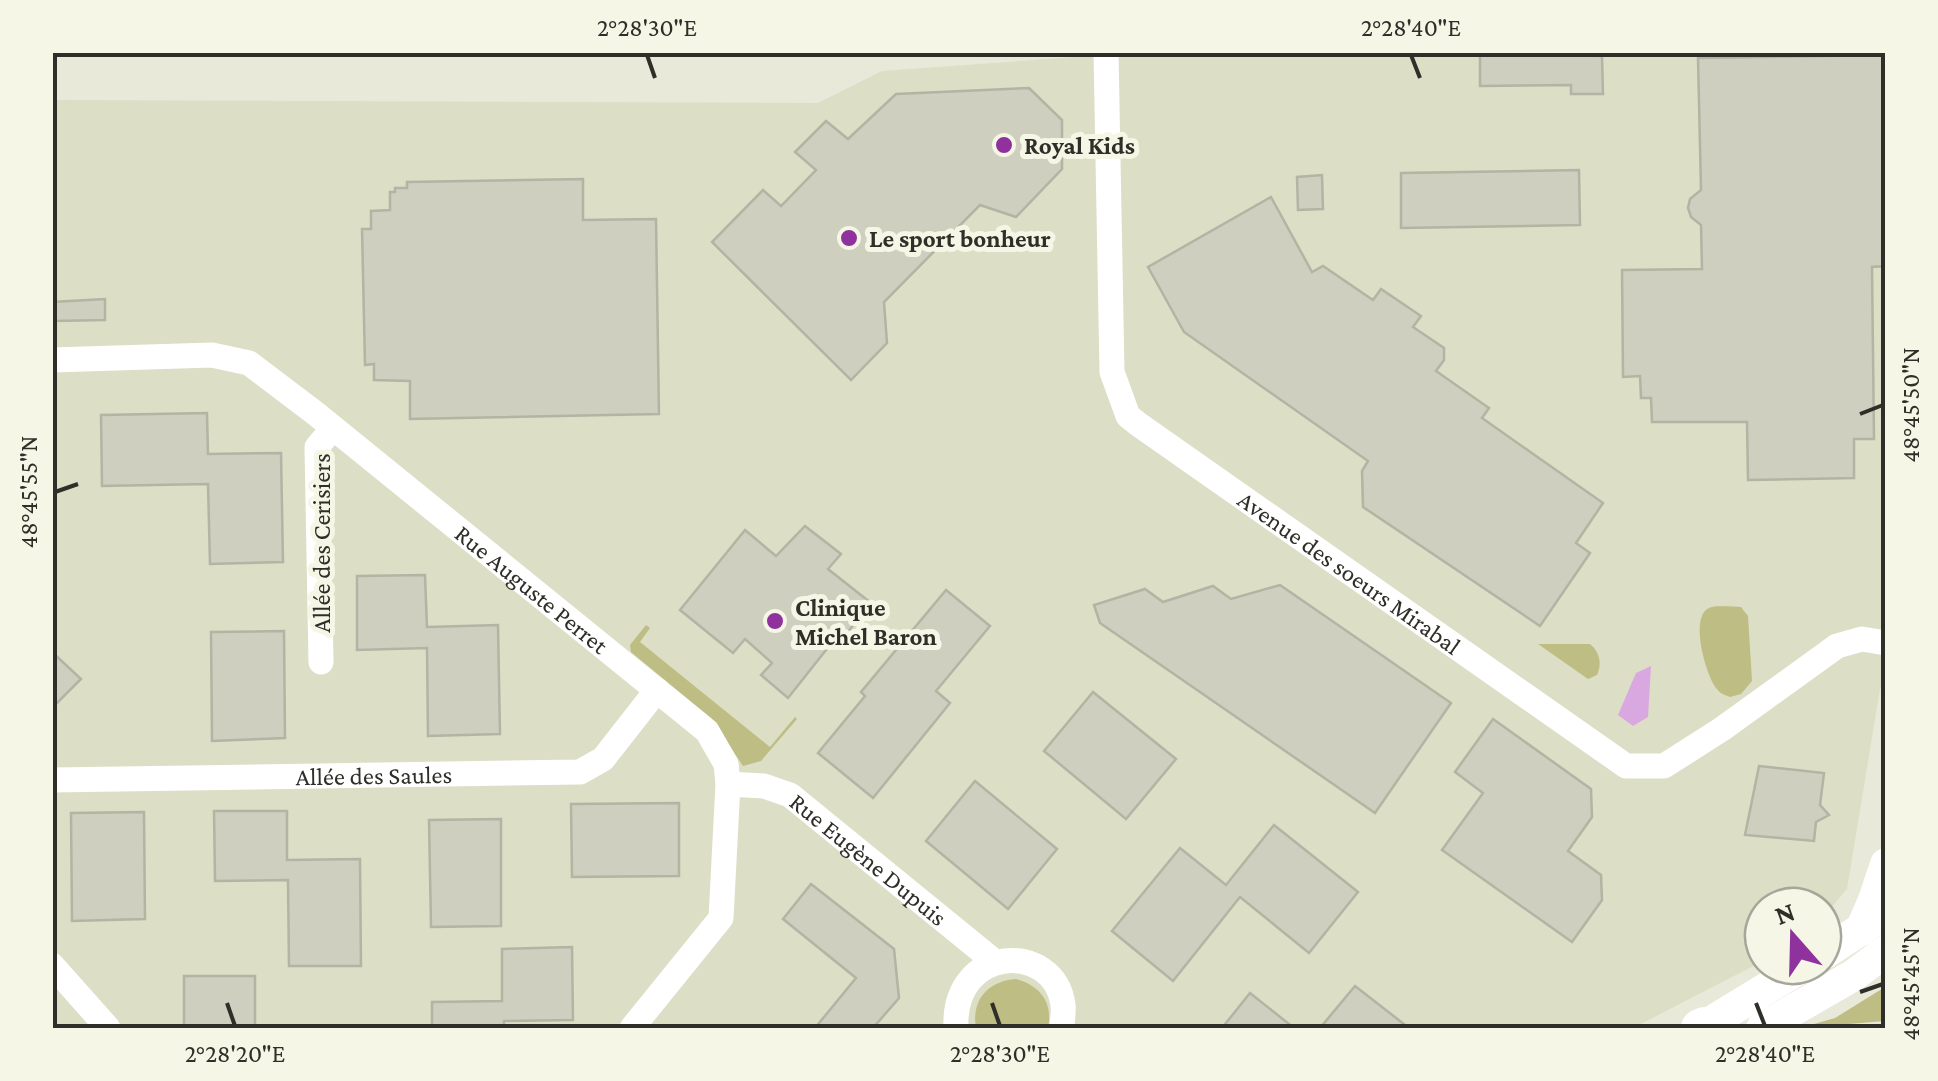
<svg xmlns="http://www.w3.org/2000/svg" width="1938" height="1081" font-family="'Crimson Pro',serif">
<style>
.built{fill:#dddec6}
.green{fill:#bdbd84}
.water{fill:#d9a8e0}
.building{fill:#cecfbe;stroke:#b3b4a3;stroke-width:2.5}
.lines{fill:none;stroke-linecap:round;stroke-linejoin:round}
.minor{stroke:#fff;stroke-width:25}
.major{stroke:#fff;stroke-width:32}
.highway{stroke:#fff;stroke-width:38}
.ticks{fill:none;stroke:#2f2f29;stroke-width:4}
.poi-dot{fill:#8f329d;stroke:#f5f6e5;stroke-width:4}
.labels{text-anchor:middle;stroke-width:10;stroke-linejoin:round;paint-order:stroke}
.poi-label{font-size:25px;font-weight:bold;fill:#2f2f29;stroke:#f5f6e5;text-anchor:start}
.street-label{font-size:25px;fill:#2f2f29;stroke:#f5f6e5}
.neatline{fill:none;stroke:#2f2f29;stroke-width:4}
.ticks-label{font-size:25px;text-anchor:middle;fill:#2f2f29}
</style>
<rect width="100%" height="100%" fill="#e8e9d8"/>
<path class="built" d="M1132 53H1885L1886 683 1880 689 1847 889 1823 917V906H1763V961L1633 1028H53L52 100 818 103 882 71Z"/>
<g class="green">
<path d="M1741 607 1748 616 1752 681 1741 694 1730 697C1723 694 1721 694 1717 689 1706 676 1689 617 1709 608 1717 605 1732 607 1741 607Z"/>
<path d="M646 625 650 628 640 642 770 747 795 717 797 719 761 761 743 766 711 718 631 652 630 645Z"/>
<path d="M1590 644C1600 652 1602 664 1597 675L1588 679 1538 644Z"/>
<path d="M1016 979C1041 986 1053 1003 1048 1028H976C971 1000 988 981 1016 979Z"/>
<path d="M1885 987V1021L1800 1028 1835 1018Z"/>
</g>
<path class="water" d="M1651 666 1648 717 1633 726 1618 715 1636 673Z"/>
<g class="building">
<path d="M1480 52 1602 56 1603 94H1571V85L1480 86Z"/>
<path d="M1886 55V266L1872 267 1874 439H1854V478L1748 480 1747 422H1652L1651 398H1641L1640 376 1623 377 1622 270 1702 269 1701 225 1691 217 1688 208 1690 199 1701 190 1698 58Z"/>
<path d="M1029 88 1062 120V169L1016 217 980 205 884 302 887 343 851 380 712 242 763 190 781 206 816 170 795 152 826 121 848 139 896 94Z"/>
<path d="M1579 170 1580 225 1401 228V173Z"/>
<path d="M1322 175 1323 209 1298 210 1297 177Z"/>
<path d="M583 179V220L656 219 659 414 410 419V381L374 380V364L365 365 362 229H371V211L390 210V192H395V188H407V182Z"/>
<path d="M1271 197 1312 272 1323 266 1373 300 1381 289 1421 316 1413 327 1444 348V360L1436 371 1489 408 1482 418 1603 503 1576 543 1590 553 1540 626 1363 507 1362 471 1368 461 1184 332 1148 267Z"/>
<path d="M105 299V320L52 321V302Z"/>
<path d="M207 413 208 454 281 453 283 562 210 564 208 484 102 486 101 415Z"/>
<path d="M805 526 841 554 828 569 871 603 843 638 838 635 788 698 761 675 772 663 745 639 733 653 680 610 745 530 776 556Z"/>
<path d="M425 575 427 627 498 625 500 734 428 736 427 648 357 650V576Z"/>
<path d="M1280 585 1451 703 1375 813 1100 623 1094 605 1145 589 1163 602 1213 586 1231 599Z"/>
<path d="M946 590 990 626 936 691 950 703 873 798 818 753 865 696 861 692Z"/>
<path d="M284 631 285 738 212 741 211 632Z"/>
<path d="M52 652 81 679 52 708Z"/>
<path d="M1093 692 1176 759 1126 819 1044 751Z"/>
<path d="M1493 719 1591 789 1592 817 1568 851 1601 875 1602 900 1572 942 1442 850 1483 793 1455 772Z"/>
<path d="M1759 766 1824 773 1820 805 1829 815 1816 822 1814 841 1745 835Z"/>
<path d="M975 781 1057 849 1008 909 926 841Z"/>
<path d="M679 803V876L572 877 571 804Z"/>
<path d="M214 811H287V860L360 859 361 966H289L288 880 215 881Z"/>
<path d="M144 812 145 919 72 921 71 813Z"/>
<path d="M501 819V926L431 927 429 820Z"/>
<path d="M1274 825 1358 892 1309 953 1240 897 1173 981 1112 931 1180 848 1226 885Z"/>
<path d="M811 884 894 949 899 998 873 1028H815L856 978 783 919Z"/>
<path d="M572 947 573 1020 504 1021V1028H432V1002L502 1001V949Z"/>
<rect x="184" y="976" width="71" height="52"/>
<path d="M1355 986 1409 1028H1320Z"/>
<path d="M1250 993 1294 1028H1222Z"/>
</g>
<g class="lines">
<g class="minor">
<path id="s1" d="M1106 52 1112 372 1128 416 1138 424 1626 766H1664L1722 729 1837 646 1862 639 1886 643"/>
<path id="s2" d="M52 360 212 355 249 363 315 413 707 731 726 764 728 784 721 918 632 1028"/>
<path d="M321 662 317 447 333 428"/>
<path id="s3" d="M52 780 580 772 603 759 657 690"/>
<path id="s4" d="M728 784 764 786 790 795 995 962"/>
<path d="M52 965 108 1028"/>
<path d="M956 1028C952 944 1055 941 1063 1005 1064 1012 1062 1021 1062 1028"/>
</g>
<g class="major">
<path d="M1861 930 1874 900 1886 864"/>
<path d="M1823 954 1886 913"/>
<path d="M1705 1026 1803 966"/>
<path d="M1762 1028 1854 975 1886 951"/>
</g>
<path class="highway" d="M1700 1028 1705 1026"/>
</g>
<path class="ticks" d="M647 55 655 78M1411 55 1420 78M1860 414 1883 405M55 492 78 484M1860 992 1883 984M227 1003 235 1026M992 1003 1000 1026M1756 1003 1765 1026"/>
<g class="poi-dot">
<circle cx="1004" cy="145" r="10"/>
<circle cx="849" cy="238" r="10"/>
<circle cx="775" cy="621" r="10"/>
</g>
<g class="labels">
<g class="poi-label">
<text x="1024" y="154">Royal Kids</text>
<text x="869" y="247">Le sport bonheur</text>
<text x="795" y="616">Clinique<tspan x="795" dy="29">Michel Baron</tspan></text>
</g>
<g class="street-label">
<text transform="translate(321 543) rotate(-90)" y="9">Allée des Cerisiers</text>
<text dy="9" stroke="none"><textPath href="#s1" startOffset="638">Avenue des soeurs Mirabal</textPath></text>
<text dy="9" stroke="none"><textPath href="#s2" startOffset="560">Rue Auguste Perret</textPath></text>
<text dy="9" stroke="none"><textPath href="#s3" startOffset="322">Allée des Saules</textPath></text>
<text dy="9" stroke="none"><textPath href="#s4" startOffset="165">Rue Eugène Dupuis</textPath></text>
</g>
</g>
<rect width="1938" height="1081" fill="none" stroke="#f5f6e5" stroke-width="110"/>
<g transform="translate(1793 936) rotate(340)"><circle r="48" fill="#f5f6e5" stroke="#a6a69a" stroke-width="2.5"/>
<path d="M0-8L18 38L0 25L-18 38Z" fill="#8f329d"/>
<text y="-15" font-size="28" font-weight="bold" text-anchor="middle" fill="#2f2f29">N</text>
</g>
<rect x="55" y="55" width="1828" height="971" class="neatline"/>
<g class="ticks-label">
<text x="647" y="36">2°28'30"E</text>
<text x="1411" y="36">2°28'40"E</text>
<text transform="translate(1910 405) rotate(-90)" y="9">48°45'50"N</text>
<text transform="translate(28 492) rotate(-90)" y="9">48°45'55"N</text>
<text transform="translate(1910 984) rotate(-90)" y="9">48°45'45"N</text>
<text x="235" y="1062">2°28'20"E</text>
<text x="1000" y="1062">2°28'30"E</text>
<text x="1765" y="1062">2°28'40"E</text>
</g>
</svg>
